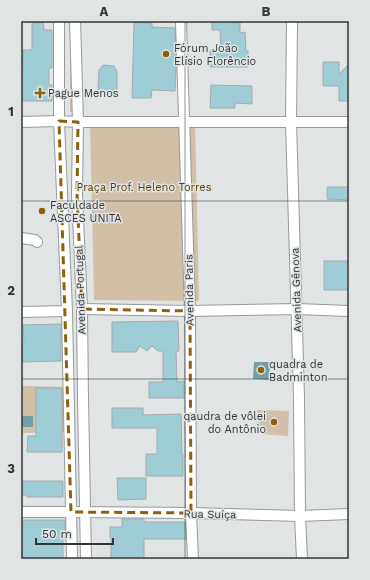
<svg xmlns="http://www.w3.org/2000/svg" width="370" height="580" font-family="'Work Sans',sans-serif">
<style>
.green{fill:#d1bfa7}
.water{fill:#719fa7}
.building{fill:#9ecdd5;stroke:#a5aaab}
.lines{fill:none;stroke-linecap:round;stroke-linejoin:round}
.minor-casing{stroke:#969a9b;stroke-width:12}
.minor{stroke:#fff;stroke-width:10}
.marked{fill:none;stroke:#8e6009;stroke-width:3;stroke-dasharray:8 5;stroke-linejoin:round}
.grid{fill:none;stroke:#343636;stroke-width:1;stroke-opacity:0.55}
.poi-dot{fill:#8e6009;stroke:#e0e4e5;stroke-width:1.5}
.labels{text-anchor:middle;stroke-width:3;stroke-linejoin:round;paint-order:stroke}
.poi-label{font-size:11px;fill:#343636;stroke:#e0e4e5;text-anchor:start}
.park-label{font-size:11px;fill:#5e3e03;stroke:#e0e4e5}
.street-label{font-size:11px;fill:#343636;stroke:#e0e4e5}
.neatline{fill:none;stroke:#343636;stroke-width:1.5}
.grid-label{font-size:13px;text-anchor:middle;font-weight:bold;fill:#343636}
</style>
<rect width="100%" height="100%" fill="#e0e4e5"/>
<g class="green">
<path d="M70 21H78L79 112H70Z"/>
<path d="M90 120H195L199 301 94 300Z"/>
<path d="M21 386 68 387 69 432 21 433Z"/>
<path d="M257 410 289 411 288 436 261 434Z"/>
</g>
<g class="water">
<path d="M254 362H270L269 380 253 379Z"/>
<rect x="21" y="416" width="12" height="11"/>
</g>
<g class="building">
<path d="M212 21H240V33L245 32 246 51H248V67H210V51H221L220 30H212Z"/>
<path d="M43 22 44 30H52V68H49V85H52V101H21V69H23V50H32V23Z"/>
<path d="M134 22 152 23V27L175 28 176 69 175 91 152 90 151 98H132Z"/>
<path d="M323 62H339V74L349 64V101H339V86H323Z"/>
<path d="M103 65 114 66 117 72V89L113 94 101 93 98 89 99 70Z"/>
<path d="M211 85 252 86V104L235 103V108H210Z"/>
<path d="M327 187H349V200L327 199Z"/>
<rect x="324" y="261" width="25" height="29"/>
<path d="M178 321 179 351H176L177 382 184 381V398H149V382H163V351H158L152 346 147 351 140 346 136 352H112V322Z"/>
<path d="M61 324V361L22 362V341H24L23 325Z"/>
<path d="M36 388H62V452H27L28 436H36Z"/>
<path d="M112 408H143V415L181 414 182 454H183V476H146V454H157V428H112Z"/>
<path d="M117 478H146V499L118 500Z"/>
<path d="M21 481H63V497H27V495H21Z"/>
<path d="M122 519H144V522H185L186 539H144V559H111V538H110V527H122Z"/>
<path d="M21 520H65V539H63V559H21Z"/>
</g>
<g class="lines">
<g class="minor-casing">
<g id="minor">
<path d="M59 21V121L67 311 72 559"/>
<path d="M75 21 78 122 77 194 82 309 83 399 86 559"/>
<path d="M181 21 190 311 191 513 193 559"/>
<path d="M292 21 291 122 299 397 300 516 302 559"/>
<path d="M21 122 59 121 78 122H349"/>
<path d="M21 238 35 240 37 242"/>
<path d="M82 309 190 311 297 309 349 311"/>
<path d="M21 312 67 311"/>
<path d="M21 512H71L191 513 300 516 349 514"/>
</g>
</g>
<use href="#minor" class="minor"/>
</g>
<path class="marked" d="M59 121 78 122 77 194 82 309 190 311 191 513 71 512Z"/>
<path class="grid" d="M185 21V559M21 201H349M21 379H349"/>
<g class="poi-dot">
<circle cx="166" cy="54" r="4"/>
<path d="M38 87h4v4h4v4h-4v4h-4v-4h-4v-4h4z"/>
<circle cx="42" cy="211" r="4"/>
<circle cx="261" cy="370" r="4"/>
<circle cx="274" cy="422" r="4"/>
</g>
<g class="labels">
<g class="poi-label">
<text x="174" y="52">Fórum João<tspan x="174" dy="13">Elísio Florêncio</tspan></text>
<text x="48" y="97">Pague Menos</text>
<text x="50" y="209">Faculdade<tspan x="50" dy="13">ASCES UNITA</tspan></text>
<text x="269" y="368">quadra de<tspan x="269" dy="13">Badminton</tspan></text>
<text x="266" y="420" text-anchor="end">qaudra de vôlei<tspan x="266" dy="13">do Antônio</tspan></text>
</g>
<g class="park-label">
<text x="144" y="191">Praça Prof. Heleno Torres</text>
</g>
<g class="street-label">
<text transform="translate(80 290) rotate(-92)" y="4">Avenida Portugal</text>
<text transform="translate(189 290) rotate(-91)" y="4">Avenida Paris</text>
<text transform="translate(296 290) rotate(-92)" y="4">Avenida Gênova</text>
<text transform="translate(210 514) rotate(1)" y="4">Rua Suíça</text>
</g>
</g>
<rect width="370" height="580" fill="none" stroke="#e0e4e5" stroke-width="44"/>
<path d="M36 538v6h77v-6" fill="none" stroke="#343636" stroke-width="2"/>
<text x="42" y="538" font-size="12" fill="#343636" stroke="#e0e4e5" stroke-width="3" paint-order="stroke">50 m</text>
<rect x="22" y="22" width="326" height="536" class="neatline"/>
<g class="grid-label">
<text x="104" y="16">A</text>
<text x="266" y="16">B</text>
<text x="11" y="116">1</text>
<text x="11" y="295">2</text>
<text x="11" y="473">3</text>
</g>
</svg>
